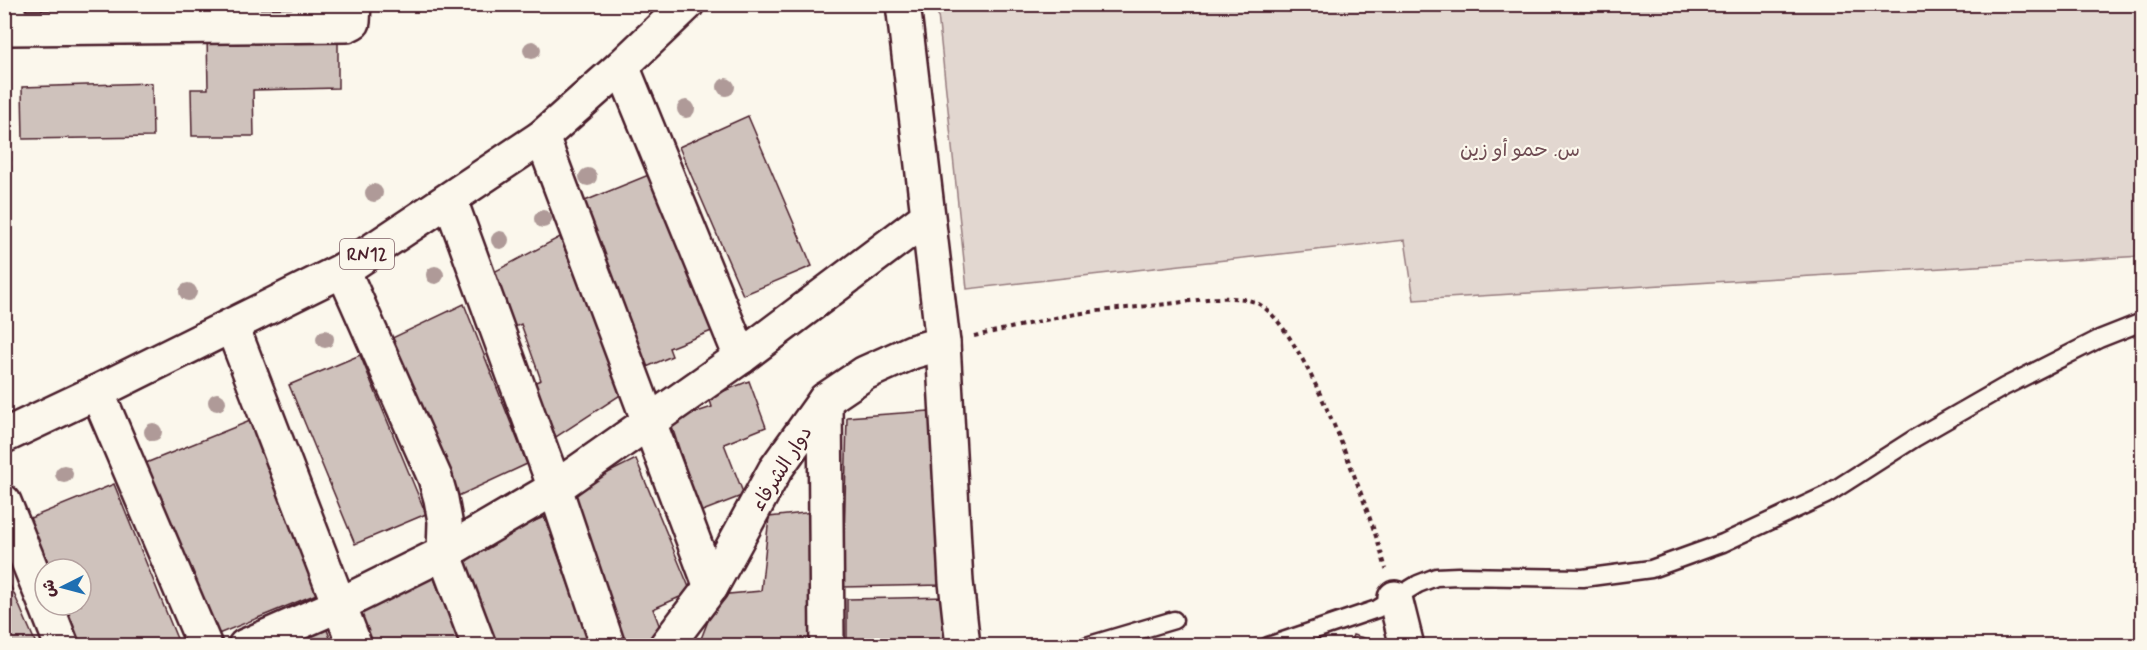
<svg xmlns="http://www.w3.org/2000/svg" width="2147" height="650" font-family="Mynerve,'Playpen Sans Arabic',sans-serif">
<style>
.green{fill:#e2d7d0;stroke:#967b7e;stroke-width:1.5}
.building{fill:#cfc2bc;stroke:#4a1f2b;stroke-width:1.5}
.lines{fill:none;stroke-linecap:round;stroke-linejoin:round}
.service-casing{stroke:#4a1f2b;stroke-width:21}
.minor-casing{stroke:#4a1f2b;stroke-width:38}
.primary-casing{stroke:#4a1f2b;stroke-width:38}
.path{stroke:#4a1f2b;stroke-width:4;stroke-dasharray:4.5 4.5;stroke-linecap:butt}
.service{stroke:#fbf7ec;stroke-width:16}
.minor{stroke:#fbf7ec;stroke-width:33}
.primary{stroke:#fbf7ec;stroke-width:33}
.tree{fill:#af9a98}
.labels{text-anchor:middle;stroke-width:4.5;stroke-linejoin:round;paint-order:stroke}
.shield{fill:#fbf7ec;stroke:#7f6065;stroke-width:1.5}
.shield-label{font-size:18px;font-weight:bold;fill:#4a1f2b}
.park-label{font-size:20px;fill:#704d54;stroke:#fbf7ec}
.street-label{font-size:20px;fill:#4a1f2b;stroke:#fbf7ec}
</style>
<rect width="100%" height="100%" fill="#fbf7ec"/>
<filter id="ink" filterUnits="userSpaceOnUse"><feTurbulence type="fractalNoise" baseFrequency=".0167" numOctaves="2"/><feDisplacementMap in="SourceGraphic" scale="12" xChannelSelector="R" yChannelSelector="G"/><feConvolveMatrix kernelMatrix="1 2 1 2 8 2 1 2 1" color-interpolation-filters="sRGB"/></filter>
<g filter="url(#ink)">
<path class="green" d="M937 5H2142V256L1414 300 1405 240 967 289Z"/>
<g class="building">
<path d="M254 4H301V6L254 7Z"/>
<path d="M338 32V88L253 90 254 136H192L191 89H208L207 35Z"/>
<path d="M152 83 153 137 23 139 22 87Z"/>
<path d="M748 116 812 266 743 295 679 147Z"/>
<path d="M651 174 714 330 669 348 672 356 642 369 580 203Z"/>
<path d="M560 237 622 394 556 437 533 383 541 380 521 324 513 328 492 273Z"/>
<path d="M464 304 527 464 456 497 388 340Z"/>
<path d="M360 355 426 514 355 544 289 385Z"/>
<path d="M749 381 766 427 724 444 744 495 700 512 670 421 712 407 709 397Z"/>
<path d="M929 411 942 585 843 587 847 417Z"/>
<path d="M250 421 319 593 211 637 141 465Z"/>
<path d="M636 459 691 592 653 609 663 635 653 646H622L563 495Z"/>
<path d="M114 484 180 646H79L63 605H81V569H48L28 519Z"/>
<path d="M813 512 812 646 699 644 718 595 761 591 769 517Z"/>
<path d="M544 517 591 646H489L455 555Z"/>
<path d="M4 571 37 646H4Z"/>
<path d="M433 576 461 646H363L348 610Z"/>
<path d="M948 597 952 646H847V599Z"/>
<path d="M326 627 333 646H279Z"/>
<path d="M1353 635 1385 644 1349 646Z"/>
</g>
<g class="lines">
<g class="service-casing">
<g id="service">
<path d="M1086 646 1174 620"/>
<path d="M1268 646 1377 609 1418 584 1436 577 1458 576 1583 578 1651 569 1723 543 1826 495 1915 438 2004 387 2099 339 2142 322"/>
</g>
</g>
<g class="minor-casing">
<g id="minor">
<path d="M903 4 943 343 956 582 963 646"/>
<path d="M4 10H8L9 28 347 25 353 22 354 4"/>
<path d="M622 66 741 357"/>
<path d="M542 137 711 587"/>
<path d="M450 200 555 488 608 646"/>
<path d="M343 270 435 478 441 499 445 521 444 553 479 646"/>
<path d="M232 326 355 646"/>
<path d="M97 392 205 646"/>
<path d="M825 400 827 646"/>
<path d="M4 502 45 603"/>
<path d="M1395 598 1407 646"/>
<path d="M46 605 62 646"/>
<path d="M245 646 339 605 444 553 555 488 741 357 927 217"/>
<path d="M666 646 711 587 775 470 825 400 865 373 912 352 943 343"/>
</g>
</g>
<g class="primary-casing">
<path id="primary" d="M4 436 97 392 343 270 542 137 622 66 687 4"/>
</g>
<g class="path">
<path d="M4 209H10L9 58"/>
<path d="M974 336C1008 329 1042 320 1076 314 1109 309 1143 307 1176 303 1198 300 1236 293 1257 303 1304 325 1371 515 1386 569"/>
</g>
<use href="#service" class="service"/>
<use href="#minor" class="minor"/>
<use href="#primary" class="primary"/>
</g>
<g class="tree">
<circle cx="532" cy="50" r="9"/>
<circle cx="726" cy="87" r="9"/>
<circle cx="686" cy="109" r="9"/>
<circle cx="588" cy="177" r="9"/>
<circle cx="374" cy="193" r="9"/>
<circle cx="543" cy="219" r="9"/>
<circle cx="500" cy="240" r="9"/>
<circle cx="435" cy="275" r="9"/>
<circle cx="188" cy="292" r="9"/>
<circle cx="325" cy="339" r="9"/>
<circle cx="217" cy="402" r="9"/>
<circle cx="153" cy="432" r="9"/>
<circle cx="64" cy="474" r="9"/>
</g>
</g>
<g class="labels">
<rect class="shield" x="340" y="239" width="54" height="30" rx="4.5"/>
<g class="shield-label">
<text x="367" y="260">RN12</text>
</g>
<g class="park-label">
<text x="1520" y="156">س. حمو أو زين</text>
</g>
<g class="street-label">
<text transform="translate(781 468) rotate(-58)" y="7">دوار الشرفاء</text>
</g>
</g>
<rect width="2147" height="650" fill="none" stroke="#fbf7ec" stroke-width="24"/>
<rect x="12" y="12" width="2123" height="626" fill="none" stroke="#4a1f2b" stroke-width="2" filter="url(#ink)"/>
<g transform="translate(63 587) rotate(264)"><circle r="28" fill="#fbf7ec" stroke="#b4a19f" stroke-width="1.5"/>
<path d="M0-4.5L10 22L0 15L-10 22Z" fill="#1f6fb2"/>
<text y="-9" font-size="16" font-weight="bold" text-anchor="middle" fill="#4a1f2b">ش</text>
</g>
</svg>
